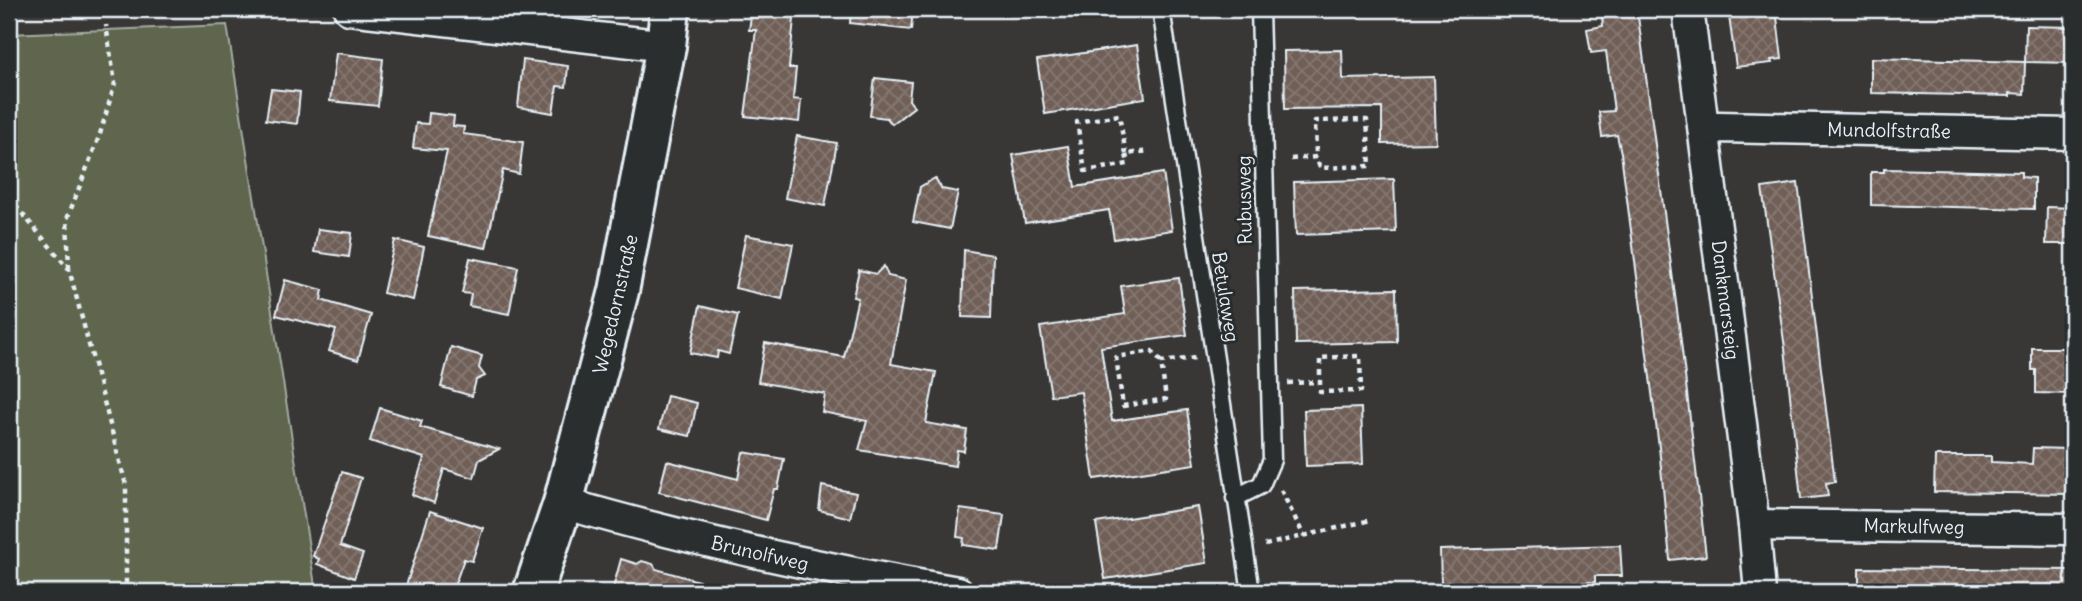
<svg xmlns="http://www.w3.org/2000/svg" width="2082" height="601" font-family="Delius,sans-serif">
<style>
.green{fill:#5e664d;stroke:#a3aca2;stroke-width:2}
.building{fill:url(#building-cross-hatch);stroke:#e8f1f8;stroke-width:2}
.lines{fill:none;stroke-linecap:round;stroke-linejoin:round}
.lane-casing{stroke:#e8f1f8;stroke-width:21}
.street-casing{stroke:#e8f1f8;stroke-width:35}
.secondary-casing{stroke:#e8f1f8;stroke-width:44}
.path{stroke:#e8f1f8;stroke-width:4.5;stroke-dasharray:5 5;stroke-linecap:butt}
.lane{stroke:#2a2d2e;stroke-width:16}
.street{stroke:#2a2d2e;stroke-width:30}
.secondary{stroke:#2a2d2e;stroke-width:38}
.labels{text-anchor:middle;stroke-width:6;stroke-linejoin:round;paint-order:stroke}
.street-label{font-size:19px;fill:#e8f1f8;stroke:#2a2d2e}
</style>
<defs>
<pattern id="building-cross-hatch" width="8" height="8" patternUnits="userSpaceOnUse" patternTransform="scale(1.75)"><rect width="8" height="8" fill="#6f5f57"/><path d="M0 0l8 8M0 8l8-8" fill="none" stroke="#847670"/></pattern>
</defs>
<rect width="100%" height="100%" fill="#383736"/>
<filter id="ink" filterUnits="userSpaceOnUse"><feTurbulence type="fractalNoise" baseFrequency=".0143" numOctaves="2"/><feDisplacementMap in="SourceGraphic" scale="14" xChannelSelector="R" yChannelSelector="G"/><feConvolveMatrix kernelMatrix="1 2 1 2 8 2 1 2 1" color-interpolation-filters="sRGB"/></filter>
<g filter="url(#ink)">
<path class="green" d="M227 25 316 592H9V34Z"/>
<g class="building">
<path d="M752 9H795L789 68H796L793 99 801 100 799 122 745 116 756 30H749Z"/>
<path d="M851 9H913L911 30 850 23Z"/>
<path d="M1601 9H1637L1680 333 1706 556 1670 560 1659 447 1621 153 1617 135 1602 137 1599 112 1614 111 1606 51 1591 53 1587 29 1603 26Z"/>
<path d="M1728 9H1776L1782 59 1771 60 1772 63 1736 67Z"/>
<path d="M2026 26 2073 27V63L2025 62Z"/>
<path d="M1137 45 1145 98 1045 114 1037 60Z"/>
<path d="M1342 50 1343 79 1434 77 1436 143 1382 144V108L1285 109 1284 51Z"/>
<path d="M336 53 383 59 378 106 330 101Z"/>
<path d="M1871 58 2025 62 2024 94 2010 93V96L1871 93Z"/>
<path d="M523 60 568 66 566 87 557 86 553 113 518 107Z"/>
<path d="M875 78 911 82 909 100 914 107 892 124 887 118 870 116Z"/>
<path d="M271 89 300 92 297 124 266 120Z"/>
<path d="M429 113 454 116 453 126 464 127 463 134 523 142 519 174 503 170 486 248 428 236 447 151 413 148 416 123 428 124Z"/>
<path d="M797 136 837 143 825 206 785 198Z"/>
<path d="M1068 146 1075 187 1163 173 1172 230 1114 239 1109 210 1025 223 1013 155Z"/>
<path d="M1884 169 2021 172V177L2034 178V209L1871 205V172H1884Z"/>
<path d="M935 178 942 189 958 192 950 229 913 222 920 187Z"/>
<path d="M1394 179 1396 232 1296 235 1294 182Z"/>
<path d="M1798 183 1835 482 1826 483 1828 496 1801 499 1785 348 1762 188Z"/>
<path d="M2047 207 2073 208V244H2046Z"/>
<path d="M318 229 352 233 349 257 314 252Z"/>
<path d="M746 235 793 244 782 299 735 288Z"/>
<path d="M395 240 424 247 413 300 383 293Z"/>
<path d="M964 250 993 255 991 318 962 317Z"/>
<path d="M470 258 518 267 509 314 469 306 471 294 462 293Z"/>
<path d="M884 266 888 276 906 280 891 364 936 372 926 423 967 430 964 451 957 450 955 466 859 450 867 421 822 412 825 394 758 382 765 343 844 357 858 298 853 297 859 270 876 274Z"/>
<path d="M1179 278 1187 335 1101 347 1112 421 1187 410 1195 464 1094 479 1081 392 1051 396 1040 327 1125 314 1121 286Z"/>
<path d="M285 280 323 290 321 300 371 315 358 360 329 351 336 330 276 315Z"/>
<path d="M1396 289 1397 342 1296 344 1295 291Z"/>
<path d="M700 306 738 315 729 354 718 351 717 358 690 353Z"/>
<path d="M451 347 482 356 479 368 485 376 476 380 472 396 441 387Z"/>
<path d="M2032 348H2073V394L2036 393V370H2032Z"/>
<path d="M667 396 697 403 690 436 659 429Z"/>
<path d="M380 408 422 421 420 427 499 449 479 460 474 478 444 469 434 503 412 495 424 458 370 441Z"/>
<path d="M1361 408 1363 464 1306 466 1304 410Z"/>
<path d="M2033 448 2068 449V494L1934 492 1935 456H1991V462L2032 464Z"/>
<path d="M743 452 784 459 778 489H774L766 520 659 492 667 461 738 479Z"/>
<path d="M342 472 361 478 340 546 363 554 354 578 317 564 319 559 313 556Z"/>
<path d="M822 486 856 493 850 518 819 510Z"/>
<path d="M1198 507 1207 563 1105 579 1096 523Z"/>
<path d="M960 509 1004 515 999 550 963 545 964 538 957 537Z"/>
<path d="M430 511 483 528 472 561 464 559 452 592H404Z"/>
<path d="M1620 545 1622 576H1595V582L1454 585 1453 582 1441 583 1440 550Z"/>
<path d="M621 559 637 564 642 561 653 564 656 569 716 586 715 592H612Z"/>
<path d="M1859 568 2073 570V592H1919V589L1859 585Z"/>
</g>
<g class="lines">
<g class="lane-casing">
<g id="lane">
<path d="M1161 9 1251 592"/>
<path d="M1235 498 1261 485 1272 460 1260 9"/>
</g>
</g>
<g class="street-casing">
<g id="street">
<path d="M349 9 666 46"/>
<path d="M1688 9 1754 525 1760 592"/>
<path d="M1704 130 1718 127 2073 134"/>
<path d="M563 503C693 541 825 569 958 592"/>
<path d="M1754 525 2073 529"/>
</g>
</g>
<g class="secondary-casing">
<path id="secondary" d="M533 592 563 503 619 291 666 46 670 9"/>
</g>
<g class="path">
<path d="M1126 154 1119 115 1077 122 1085 171 1128 164 1126 154 1149 151"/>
<path d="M1291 159 1316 157 1315 121 1367 120 1370 166 1320 168 1316 157"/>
<path d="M9 198 69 269 126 485V592"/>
<path d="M69 268 67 219 100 134 115 83 106 25"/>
<path d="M1161 362 1152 351 1116 357 1123 406 1166 399 1161 362 1195 358"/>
<path d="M1288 383 1320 382V392L1361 391 1360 356 1320 358V382"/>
<path d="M1281 490 1304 536"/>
<path d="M1265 545 1371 520"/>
</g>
<use href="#lane" class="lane"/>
<use href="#street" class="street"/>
<use href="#secondary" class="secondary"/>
</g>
</g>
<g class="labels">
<g class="street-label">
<text transform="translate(1889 130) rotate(1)" y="7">Mundolfstraße</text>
<text transform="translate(1244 200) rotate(-91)" y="7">Rubusweg</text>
<text transform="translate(1226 297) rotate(81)" y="7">Betulaweg</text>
<text transform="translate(1726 300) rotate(83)" y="7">Dankmarsteig</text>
<text transform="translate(615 304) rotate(-77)" y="7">Wegedornstraße</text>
<text transform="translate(1914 526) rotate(1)" y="7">Markulfweg</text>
<text transform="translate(760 553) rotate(13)" y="7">Brunolfweg</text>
</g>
</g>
<rect width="2082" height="601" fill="none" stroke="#2a2d2e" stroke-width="35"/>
<rect x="18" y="18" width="2047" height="566" fill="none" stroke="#e8f1f8" stroke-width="2.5" filter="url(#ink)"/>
</svg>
